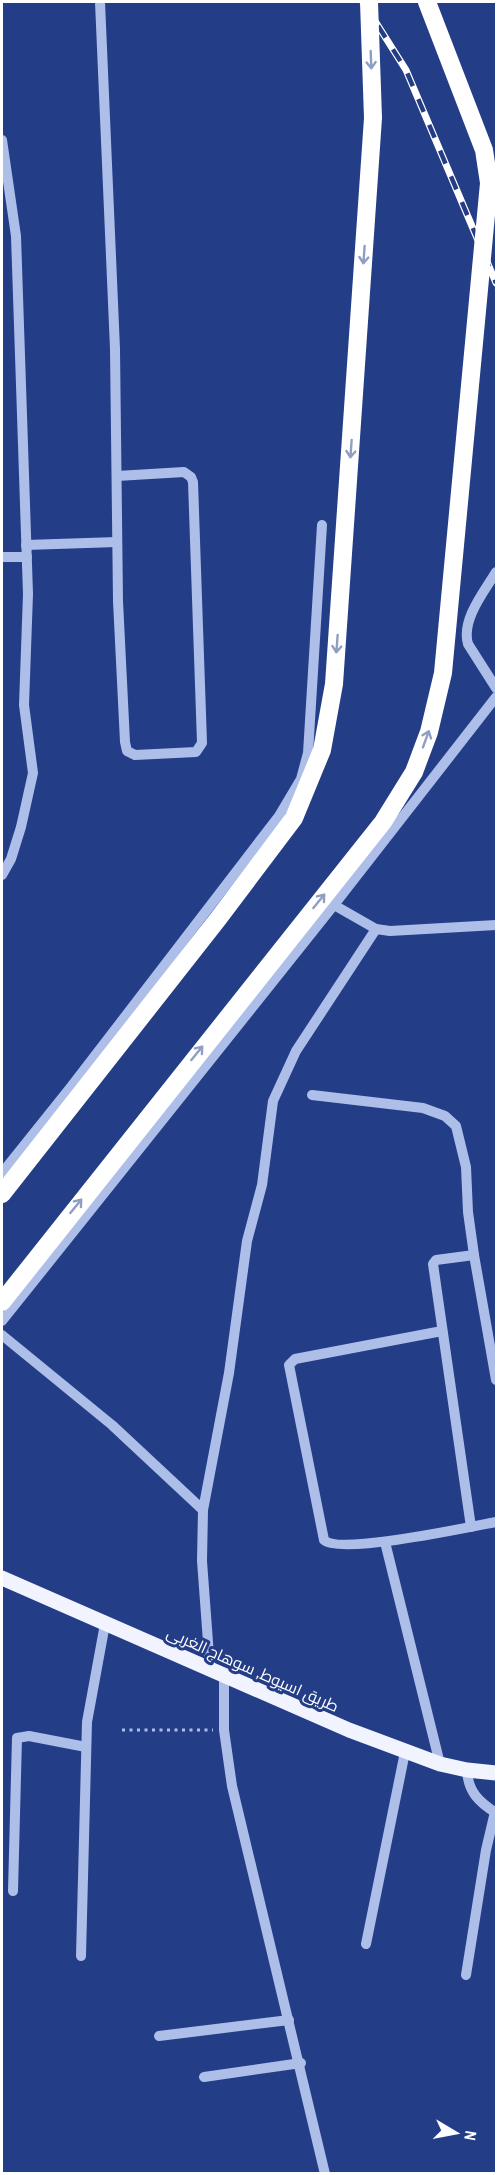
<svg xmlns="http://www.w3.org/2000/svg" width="498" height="2175" font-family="'Archivo Narrow',Cairo,sans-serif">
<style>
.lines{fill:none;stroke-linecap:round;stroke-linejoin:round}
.path{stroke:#adbee9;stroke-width:3;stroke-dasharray:3 4.5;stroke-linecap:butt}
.minor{stroke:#adbee9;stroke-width:10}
.major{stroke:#f1f4fe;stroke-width:15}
.rail-casing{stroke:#fff;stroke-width:7}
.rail{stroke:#233d87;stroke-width:4.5;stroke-dasharray:14;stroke-linecap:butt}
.highway-bridge{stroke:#fff;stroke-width:18}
.oneway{stroke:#919ec3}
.labels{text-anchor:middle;stroke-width:6;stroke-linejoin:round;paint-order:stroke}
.street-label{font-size:16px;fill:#fff;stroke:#233d87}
</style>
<rect width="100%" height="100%" fill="#233d87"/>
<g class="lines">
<path class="path" d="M122 1730H213"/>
<g class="minor">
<path d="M100 2 115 349 118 601 125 742 127 751 135 755 196 752 202 743 193 482 191 477 184 472 117 476"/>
<path d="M2 140 16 236 28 594 24 705 33 773 21 827 11 859 2 875"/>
<path d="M26 545 117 542"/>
<path d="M2 557H27"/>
<path d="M496 572C484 592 461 620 468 644L496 688"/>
<path d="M496 697 334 905 376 929 390 931 496 925"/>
<path d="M312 1095 423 1108 445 1116 456 1126 466 1167 468 1212 474 1255 496 1380"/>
<path d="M2 1173 71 1087 279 816 301 779 308 753 322 525"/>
<path d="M2 1321 334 905"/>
<path d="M442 1331 295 1359 289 1365 324 1540C339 1555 470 1527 496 1522"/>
<path d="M2 1335 112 1425 203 1510"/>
<path d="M471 1527 433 1264 436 1260 474 1255"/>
<path d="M385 1542 440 1764"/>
<path d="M210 1669 202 1561 203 1510 229 1373 247 1241 262 1185 273 1101 296 1051 376 929"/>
<path d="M224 1675V1730L232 1786 325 2174"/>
<path d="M467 1770C468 1792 479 1802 496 1813"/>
<path d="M13 1891 17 1738 29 1736 86 1747"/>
<path d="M366 1944 405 1752"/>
<path d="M81 1956 87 1722 105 1624"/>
<path d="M466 1975 486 1850 495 1812"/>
<path d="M159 2036 289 2020"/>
<path d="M204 2077 301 2063"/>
</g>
<path class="major" d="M2 1578 349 1730 440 1764 467 1770 496 1773"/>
<g class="rail-casing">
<path id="rail" d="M363 2 406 70 496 283"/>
</g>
<use href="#rail" class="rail"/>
<g class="highway-bridge">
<path d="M2 1194 218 919 294 818 322 750 334 684 373 118 369 2"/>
<path d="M2 1302 383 822 414 772 429 732 443 673 489 183 484 150 427 2"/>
</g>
</g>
<defs><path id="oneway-shaft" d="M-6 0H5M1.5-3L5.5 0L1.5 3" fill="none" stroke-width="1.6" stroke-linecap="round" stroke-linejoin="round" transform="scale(1.5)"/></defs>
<g class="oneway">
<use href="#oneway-shaft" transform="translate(371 60) rotate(88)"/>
<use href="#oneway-shaft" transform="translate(364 255) rotate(94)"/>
<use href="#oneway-shaft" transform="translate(351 449) rotate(94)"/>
<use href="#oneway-shaft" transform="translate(337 644) rotate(94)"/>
<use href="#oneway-shaft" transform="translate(426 739) rotate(-70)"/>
<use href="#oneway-shaft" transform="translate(319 901) rotate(-51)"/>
<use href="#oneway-shaft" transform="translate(197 1053) rotate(-51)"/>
<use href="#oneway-shaft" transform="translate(76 1206) rotate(-51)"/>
</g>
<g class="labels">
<g class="street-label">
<text transform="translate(253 1669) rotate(24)" y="6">طريق اسيوط, سوهاج الغربى</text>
</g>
</g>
<rect width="498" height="2175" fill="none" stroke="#ffffff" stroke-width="6"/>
<g transform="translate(456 2133) rotate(100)" stroke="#233d87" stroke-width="4.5" paint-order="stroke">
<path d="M0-4.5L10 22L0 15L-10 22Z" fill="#ffffff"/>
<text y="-9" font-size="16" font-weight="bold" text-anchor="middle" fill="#ffffff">N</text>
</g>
</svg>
